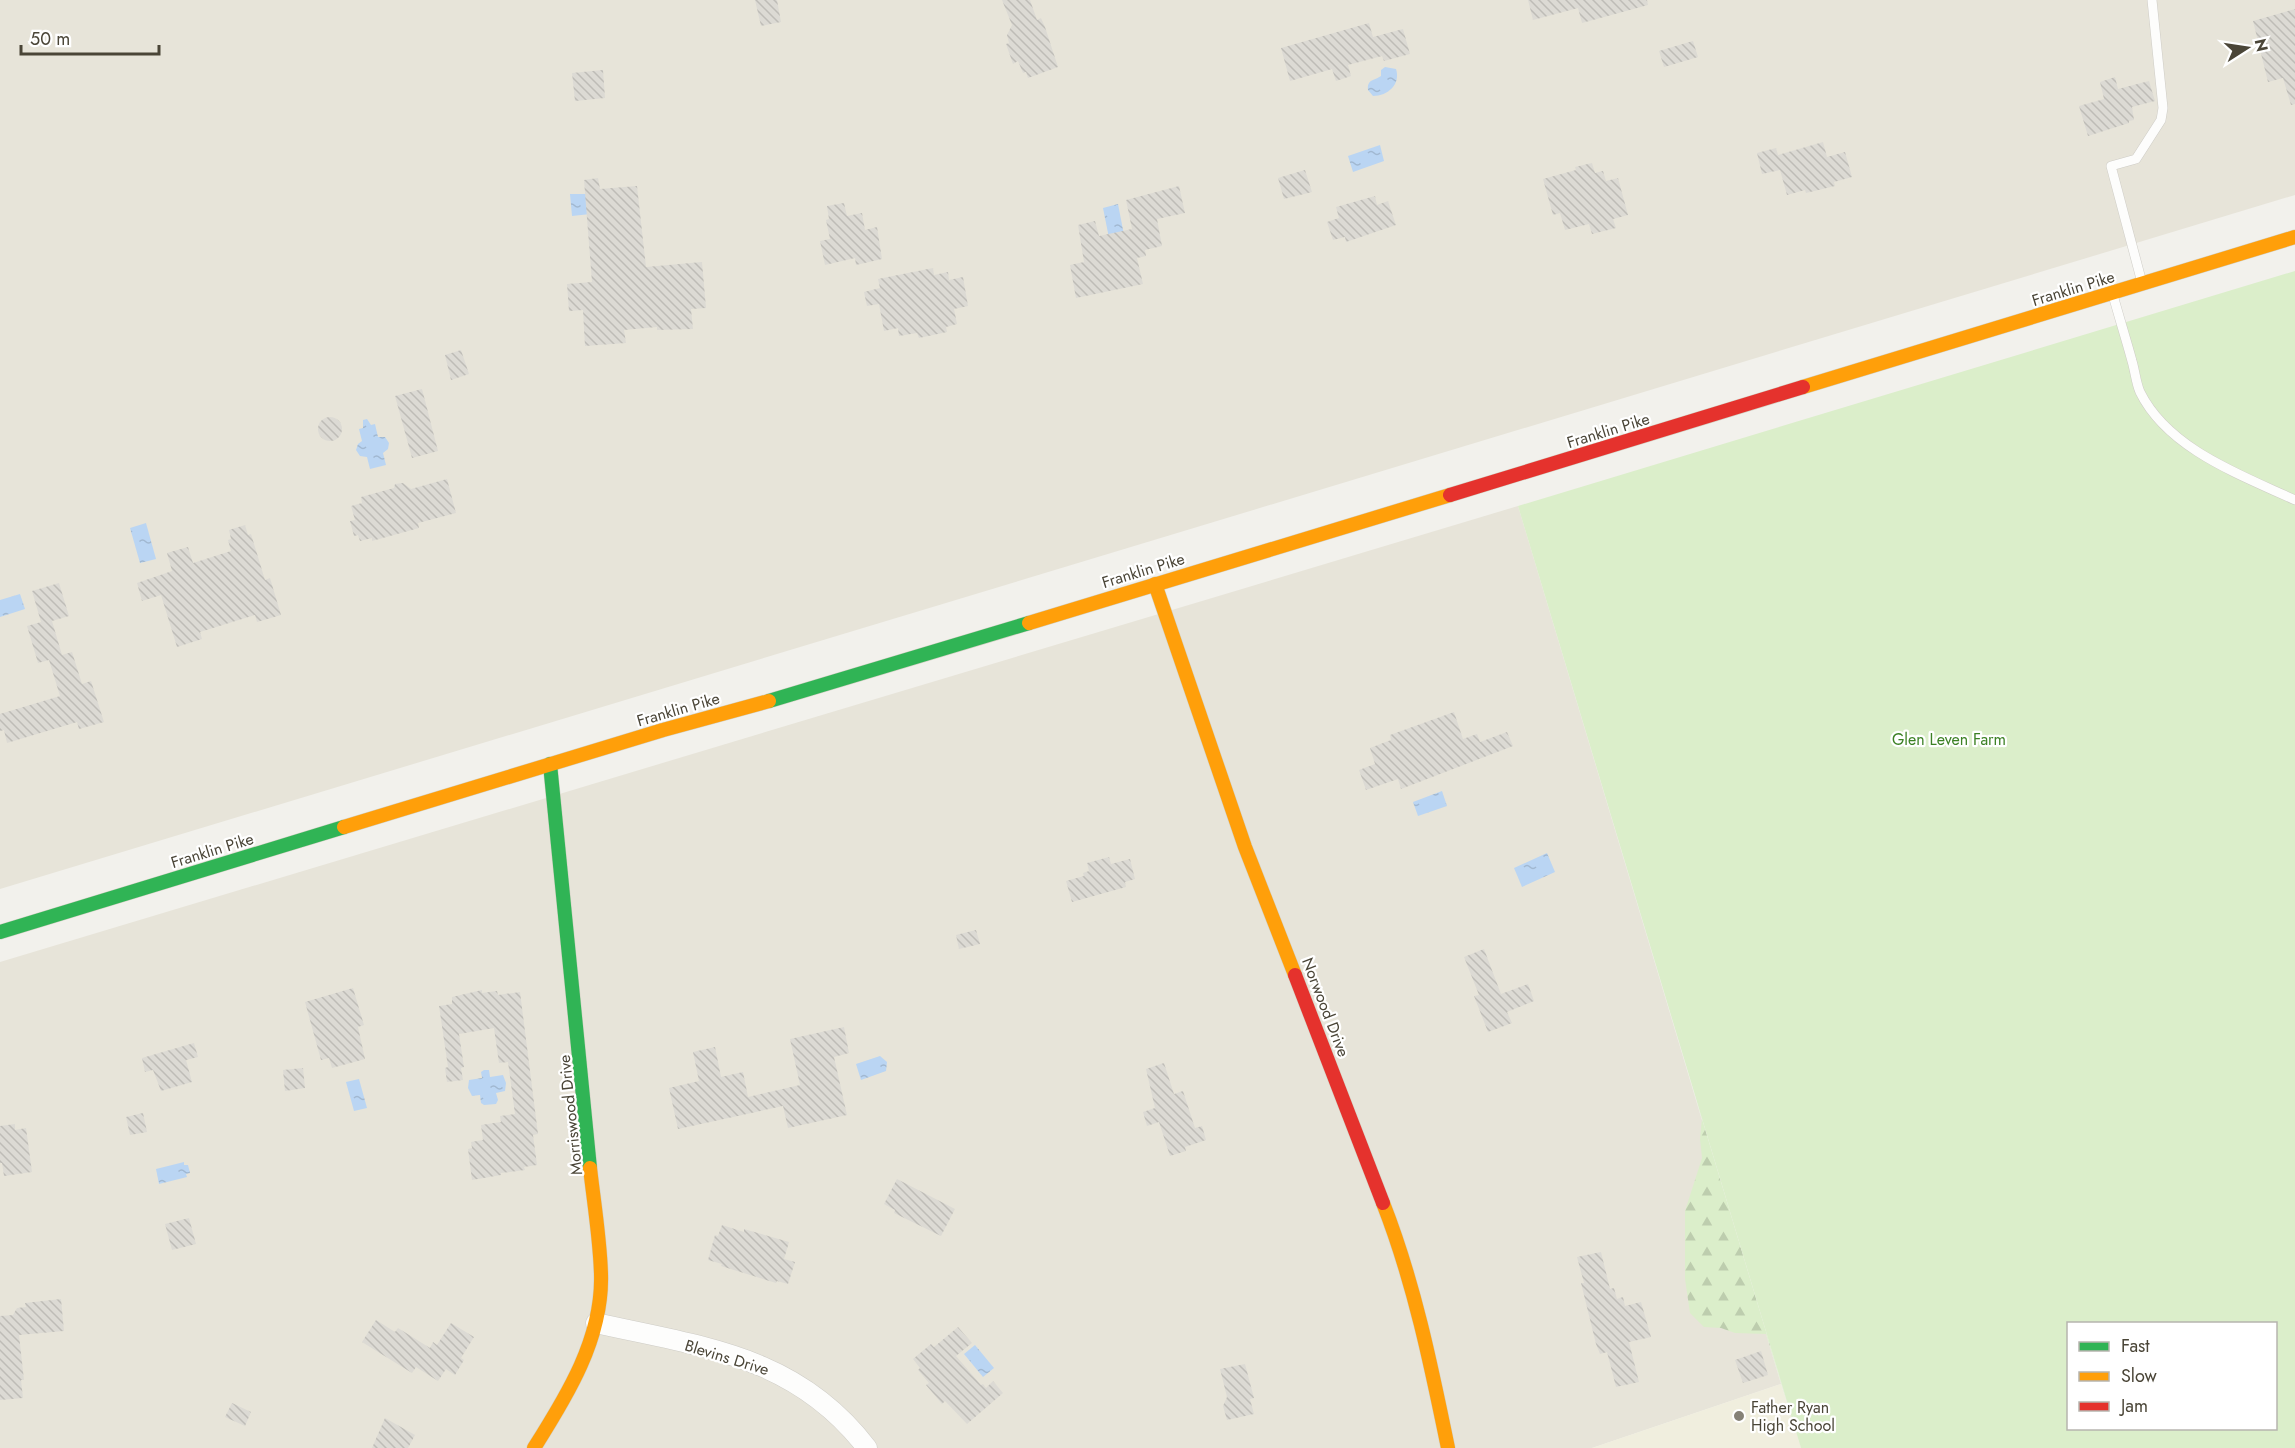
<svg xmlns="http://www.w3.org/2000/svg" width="2295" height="1448" font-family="Jost,sans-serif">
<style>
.residential{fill:#e7e4d9}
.education{fill:#f0eede}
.forest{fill:url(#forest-firs)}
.park{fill:#dbeeca;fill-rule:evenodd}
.water{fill:url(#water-ripples)}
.building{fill:url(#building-back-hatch)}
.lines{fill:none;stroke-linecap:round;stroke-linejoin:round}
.lane-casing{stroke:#ceccc6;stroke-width:10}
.street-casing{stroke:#ceccc6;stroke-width:21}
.fast-casing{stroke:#d2d0c3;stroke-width:15}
.slow-casing{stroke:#d2d0c3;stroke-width:15}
.jam-casing{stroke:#d2d0c3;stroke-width:15}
.lane{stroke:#fdfdfc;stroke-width:9}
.street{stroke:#fdfdfc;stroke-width:20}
.fast{stroke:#30b455;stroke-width:14}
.slow{stroke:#ff9f0a;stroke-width:14}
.jam{stroke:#e5322d;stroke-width:14}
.poi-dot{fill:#858176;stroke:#fff;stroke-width:2}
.labels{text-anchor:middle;stroke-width:4.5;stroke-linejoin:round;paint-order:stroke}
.street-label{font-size:16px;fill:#4a4537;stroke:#fff}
.park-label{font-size:16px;fill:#3c8125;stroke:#fff}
.poi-label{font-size:16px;fill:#4a4537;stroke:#fff;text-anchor:start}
</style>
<defs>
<pattern id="forest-firs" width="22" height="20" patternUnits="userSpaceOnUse" patternTransform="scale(1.5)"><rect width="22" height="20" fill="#dbeeca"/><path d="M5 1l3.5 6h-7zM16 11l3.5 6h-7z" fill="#bdcdae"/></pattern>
<pattern id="water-ripples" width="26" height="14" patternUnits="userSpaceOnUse" patternTransform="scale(1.5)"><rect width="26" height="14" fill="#bad5f3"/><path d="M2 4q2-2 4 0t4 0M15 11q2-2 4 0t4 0" fill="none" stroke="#a1b8d1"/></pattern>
<pattern id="building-back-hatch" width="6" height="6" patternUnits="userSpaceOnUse" patternTransform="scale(1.5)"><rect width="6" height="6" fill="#dcdad4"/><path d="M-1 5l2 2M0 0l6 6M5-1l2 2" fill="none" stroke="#bebcb7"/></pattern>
</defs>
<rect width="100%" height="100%" fill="#f2f1ec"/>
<g class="residential">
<path d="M0 0H2295V195L0 889Z"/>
<path d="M1518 506 1781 1384 1592 1448H0V962Z"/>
</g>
<path class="education" d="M1781 1384 1801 1448H1592Z"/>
<path class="forest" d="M1696 1099 1801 1448 1766 1334 1735 1333 1721 1328 1704 1327 1690 1313 1685 1279V1211L1702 1158 1700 1139 1702 1118Z"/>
<path class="park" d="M2295 271V1448H1801L1518 506ZM2068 1324H2276V1428H2068Z"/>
<g class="water">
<path d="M1385 67 1396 69C1401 84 1388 96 1373 96L1368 90C1367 79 1374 81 1381 76V70Z"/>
<path d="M1380 145 1384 161 1353 172 1348 156Z"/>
<path d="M570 194H607L609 212 572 216Z"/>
<path d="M1118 204 1124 235 1109 238 1103 208Z"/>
<path d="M367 419 371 425 375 424 378 437H385L389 443 388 449 383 453 386 465 370 469 367 457 360 456 356 450 358 444 362 441 359 429 363 428V420Z"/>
<path d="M146 523 156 559 140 563 130 528Z"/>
<path d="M20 594 25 609 0 617V600Z"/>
<path d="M1442 791 1447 806 1418 816 1413 802Z"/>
<path d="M1547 853 1555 872 1522 887 1514 868Z"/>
<path d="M880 1056 887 1062 886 1071 861 1080 856 1064Z"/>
<path d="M484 1070H489L490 1077 503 1075 506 1083 505 1091 496 1093 498 1100 496 1104 484 1105 481 1103 480 1095 472 1096 468 1088 469 1080 482 1078 481 1072Z"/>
<path d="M359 1079 367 1108 354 1111 346 1082Z"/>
<path d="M184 1162V1165H188L190 1173 186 1174 187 1177 159 1184 156 1169Z"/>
<path d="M975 1345 994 1368 983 1377 964 1354Z"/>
</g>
<g class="building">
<path d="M755 0H777L781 22 761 26Z"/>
<path d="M1002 0H1030L1037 20 1041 18 1045 27 1058 67 1028 78 1026 72 1023 73 1018 61 1013 64 1006 44 1009 43 1007 35 1012 25Z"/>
<path d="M1528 0H1647L1648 5 1582 23 1578 8 1533 20Z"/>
<path d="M2295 9V104L2291 105 2283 78 2268 82 2253 21Z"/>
<path d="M1369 23 1373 37 1403 29 1410 54 1384 61 1382 56 1348 65 1351 76 1336 81 1332 69 1290 81 1281 48Z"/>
<path d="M1693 41 1698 57 1664 67 1659 51Z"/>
<path d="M603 70 605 98 575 101 572 73Z"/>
<path d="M2115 77 2118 89 2149 81 2155 101 2132 107 2134 120 2129 121V123L2088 136 2079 106 2104 99 2100 82Z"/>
<path d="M1823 142 1827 157 1845 152 1852 177 1834 182 1835 186 1806 193 1805 190 1787 195 1780 170 1762 174 1757 153 1776 148 1778 155Z"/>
<path d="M1592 163 1595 173 1603 171 1606 181 1618 178 1628 215 1613 219 1616 228 1592 234 1589 224 1565 230 1560 213 1553 215 1543 179 1576 170 1575 167Z"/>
<path d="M1305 170 1312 192 1284 199 1278 178Z"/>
<path d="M598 178 600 189 637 186 646 267 702 262 706 308 691 309 693 329 657 330V327L624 330 626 343 585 346 583 310 569 311 567 284 592 282 584 180Z"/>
<path d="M1179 186 1185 213 1157 219 1162 246 1145 250 1146 256 1137 258 1143 284 1076 298 1070 265 1084 262 1078 225 1095 221 1099 236 1132 229 1126 200Z"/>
<path d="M1375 196 1377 205 1388 201 1396 225 1346 242 1345 237 1333 240 1327 222 1339 218 1336 207Z"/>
<path d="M844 203 847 216 862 213 865 230 877 227 882 259 856 265 855 258 825 265 820 241 830 239 826 220 829 219 827 206Z"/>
<path d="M933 268 934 275 948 272 949 280 963 277 968 306 954 309 957 324 946 327 947 332 919 338 917 333 899 336 898 328 884 331 879 304 867 306 864 292 880 288 878 279Z"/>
<path d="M461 350 469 374 451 380 445 355Z"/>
<path d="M422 389 438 451 412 458 395 396Z"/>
<circle cx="330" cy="429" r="12"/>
<path d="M447 479 456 513 418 523 419 528 372 541V538L360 541 358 535 354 536 350 521 355 520 351 506 362 503 361 497 394 488 395 484 403 483 411 489Z"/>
<path d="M245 525 248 535 251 534 265 580 270 578 281 615 257 622 255 615 200 632 202 639 177 647 161 595 142 601 137 583 172 571 167 553 188 547 193 563 231 551 228 540 231 539 229 530Z"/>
<path d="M59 583 69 616 52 621 62 655 72 652 82 684 91 681 104 722 79 729 77 722 7 743 4 730 0 731V714L60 696 49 660 38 663 27 626 41 622 32 591Z"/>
<path d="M1454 712 1463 739 1477 734 1480 742 1507 732 1513 746 1401 789 1398 779 1366 790 1359 770 1375 764 1370 748 1391 740 1390 735Z"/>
<path d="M1109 857 1111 864 1130 859 1135 879 1125 882 1126 887 1072 902 1066 881 1084 876 1083 873 1089 871 1087 863Z"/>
<path d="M976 930 980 944 959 949 956 935Z"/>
<path d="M1484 949 1501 994 1528 984 1534 1001 1507 1012 1512 1023 1488 1032 1474 996 1479 995 1464 957Z"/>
<path d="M353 988 364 1025 358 1027 365 1059 332 1068 329 1058 321 1060 305 1002Z"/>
<path d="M482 990V993L497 991 498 995 520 992 538 1134 533 1135 537 1165 524 1167 525 1170 501 1173V1175L472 1180 468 1149 472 1148 471 1142 483 1140 481 1125 501 1122 500 1116 515 1114 508 1062 499 1063 494 1028 459 1034 464 1067 461 1068 463 1080 447 1082 445 1068 448 1067 439 1006 452 1004V997Z"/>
<path d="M844 1027 849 1053 834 1057 847 1115 788 1128 783 1106 678 1129 669 1088 699 1081 693 1052 715 1047 721 1077 743 1072 748 1097 800 1085 790 1039Z"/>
<path d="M194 1043 198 1057 186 1060 192 1082 161 1091 153 1070 145 1072 142 1058Z"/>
<path d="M1164 1063 1174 1094 1183 1091 1195 1128 1202 1126 1206 1140 1185 1147 1186 1151 1170 1156 1159 1122 1147 1126 1143 1112 1155 1108 1146 1069Z"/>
<path d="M303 1068 305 1088 285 1091 283 1070Z"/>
<path d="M143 1113 147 1132 130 1135 126 1117Z"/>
<path d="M15 1124V1130L26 1128 32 1172 4 1176 2 1163H0V1126Z"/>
<path d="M897 1179 955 1209 941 1236 894 1213 895 1210 884 1204Z"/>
<path d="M189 1218 196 1244 172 1250 165 1224Z"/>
<path d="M722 1225 744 1232V1229L789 1242 784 1259 795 1262 788 1284 777 1281 776 1283 721 1266 722 1264 708 1260 715 1235 718 1236Z"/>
<path d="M1601 1252 1610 1289 1614 1288 1617 1299 1623 1297 1625 1306 1641 1302 1651 1337 1629 1342 1639 1382 1616 1387 1607 1352 1600 1354 1596 1344 1581 1283H1584L1577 1257Z"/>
<path d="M61 1299 64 1331 19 1335 24 1380H21L23 1398 0 1400V1316L13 1315 17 1308 26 1307 25 1303Z"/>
<path d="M376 1320 395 1332 398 1328 430 1348 433 1342 437 1345 451 1323 474 1337 461 1358 464 1360 455 1375 446 1369 438 1381 416 1367 412 1373 362 1342Z"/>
<path d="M958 1327 972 1343 956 1356 981 1385 983 1384 986 1388 993 1381 1003 1393 967 1424 945 1401 942 1404 926 1385 929 1383 918 1370 920 1368 913 1359 931 1344 934 1347Z"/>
<path d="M1761 1351 1768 1375 1743 1383 1735 1360Z"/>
<path d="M1245 1364 1254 1398 1250 1399 1254 1414 1227 1420 1223 1406 1227 1397 1220 1369Z"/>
<path d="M232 1403 251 1412 245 1426 225 1417Z"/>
<path d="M385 1418 415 1435 408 1448H372Z"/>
</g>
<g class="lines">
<g class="lane-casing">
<g id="lane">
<path d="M2141 279 2111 166 2136 159 2161 120 2163 108 2152 0"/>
<path d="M2113 295C2119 317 2126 339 2132 361 2135 371 2136 383 2140 392 2168 449 2241 475 2295 500"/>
</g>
</g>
<g class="street-casing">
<path id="street" d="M596 1323C702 1347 796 1355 867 1448"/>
</g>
<g class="fast-casing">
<g id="fast">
<path d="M769 701 1029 623"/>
<path d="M550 764 590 1168"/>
<path d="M0 932 344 827"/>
</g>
</g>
<g class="slow-casing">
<g id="slow">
<path d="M1803 387 2295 237"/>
<path d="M1155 584 1245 847 1295 975"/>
<path d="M1029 623 1450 495"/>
<path d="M344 827 663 730 769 701"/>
<path d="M1383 1203C1414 1282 1431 1365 1448 1448"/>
<path d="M534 1448C567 1396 603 1338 601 1274 600 1239 594 1203 590 1168"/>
</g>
</g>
<g class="jam-casing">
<g id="jam">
<path d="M1450 495 1803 387"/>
<path d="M1295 975 1383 1203"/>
</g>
</g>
<use href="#lane" class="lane"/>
<use href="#street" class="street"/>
<use href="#fast" class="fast"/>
<use href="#slow" class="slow"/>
<use href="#jam" class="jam"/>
</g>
<circle class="poi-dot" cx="1739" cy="1416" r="6"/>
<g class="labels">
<g class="street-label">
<text transform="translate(2073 288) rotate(-17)" y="6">Franklin Pike</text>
<text transform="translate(1608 430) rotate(-17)" y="6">Franklin Pike</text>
<text transform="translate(1143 570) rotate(-17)" y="6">Franklin Pike</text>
<text transform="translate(678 709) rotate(-16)" y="6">Franklin Pike</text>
<text transform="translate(212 850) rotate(-17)" y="6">Franklin Pike</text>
<text transform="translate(1326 1007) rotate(69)" y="6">Norwood Drive</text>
<text transform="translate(570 1115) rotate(-96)" y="6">Morriswood Drive</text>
<text transform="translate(727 1357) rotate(17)" y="6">Blevins Drive</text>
</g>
<g class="park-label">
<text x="1949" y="745">Glen Leven Farm</text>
</g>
<g class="poi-label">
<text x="1751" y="1413">Father Ryan<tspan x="1751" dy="18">High School</tspan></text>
</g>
</g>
<rect x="2067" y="1322" width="210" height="108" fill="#ffffff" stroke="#b7b5af" stroke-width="1.5"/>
<rect x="2079" y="1342" width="30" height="9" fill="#30b455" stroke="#b7b5af" stroke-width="1.5"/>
<text x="2121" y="1352" font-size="18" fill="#4a4537">Fast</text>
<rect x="2079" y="1372" width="30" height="9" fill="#ff9f0a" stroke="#b7b5af" stroke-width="1.5"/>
<text x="2121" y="1382" font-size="18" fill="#4a4537">Slow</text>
<rect x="2079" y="1402" width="30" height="9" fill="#e5322d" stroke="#b7b5af" stroke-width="1.5"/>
<text x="2121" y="1412" font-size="18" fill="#4a4537">Jam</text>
<g transform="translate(2247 48) rotate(78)" stroke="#ffffff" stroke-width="4.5" paint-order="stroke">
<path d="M0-4.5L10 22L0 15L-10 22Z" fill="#4a4537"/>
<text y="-9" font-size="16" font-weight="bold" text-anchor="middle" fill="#4a4537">N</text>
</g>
<path d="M21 45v9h138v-9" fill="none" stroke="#4a4537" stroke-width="3"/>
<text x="30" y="45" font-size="18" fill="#4a4537" stroke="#ffffff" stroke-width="4.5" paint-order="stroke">50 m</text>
</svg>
